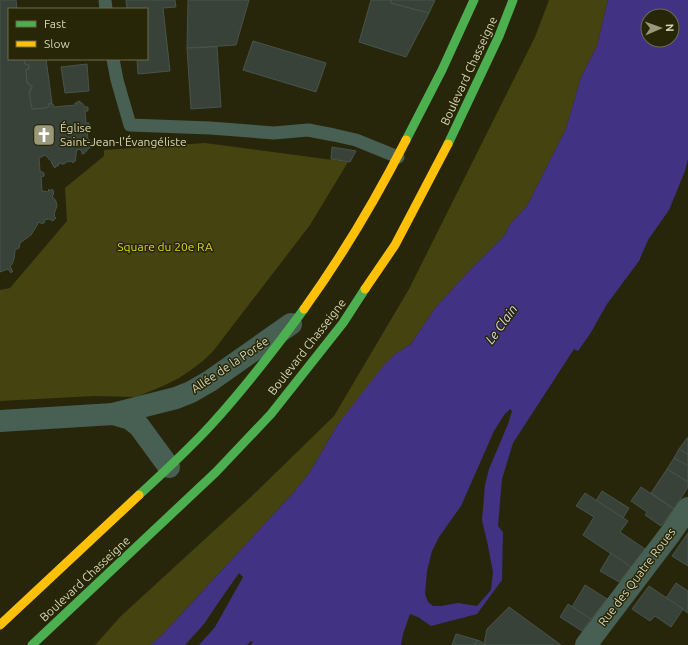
<svg xmlns="http://www.w3.org/2000/svg" width="688" height="645" font-family="Ubuntu,sans-serif">
<style>
.green{fill:#454310}
.water{fill:#423284;fill-rule:evenodd}
.building{fill:#394238;stroke:#47544c}
.lines{fill:none;stroke-linecap:round;stroke-linejoin:round}
.lane{stroke:#476053;stroke-width:13}
.street{stroke:#476053;stroke-width:22}
.fast{stroke:#4caf50;stroke-width:9}
.slow{stroke:#ffc107;stroke-width:9}
.labels{text-anchor:middle;stroke-width:3;stroke-linejoin:round;paint-order:stroke}
.street-label{font-size:12px;fill:#d6d6b8;stroke:#272606}
.poi-label{font-size:12px;fill:#d6d6b8;stroke:#272606;text-anchor:start}
.park-label{font-size:12px;fill:#ddd422;stroke:#272606}
.water-label{font-size:13px;font-style:italic;fill:#dad9f3;stroke:#272606}
</style>
<rect width="100%" height="100%" fill="#27260b"/>
<g class="green">
<path d="M549 0H608L597 46 581 77 566 129 527 206 510 224 505 235 470 270 436 307 411 344 395 354 338 424 310 472 294 492 162 635 150 645H95L121 616 252 496 334 416 409 289 535 37Z"/>
<path d="M205 143 348 162 310 225 214 350 204 360 191 370 179 378 163 386 136 397 94 396 0 401V290L10 288 67 221 65 188 104 156V150Z"/>
</g>
<path class="water" d="M608 0H688V159L685 171 669 210 648 240 639 261 607 304 590 334 578 351 574 349 513 443 502 479 498 526 503 532 502 580 477 614 431 626 418 617 410 614 403 634 401 645H251L253 642 251 641 247 645H199L215 627 243 577 239 573 216 606 204 624 185 645H150L162 635 294 492 310 472 338 424 384 365 395 354 411 344 436 307 470 270 505 235 510 224 527 206 566 129 581 77 597 46ZM648 16H672V40H648ZM510 409 512 411 508 424 489 469 485 485 482 520 488 546 493 572 491 590 477 606 458 603 441 606H433L428 602 425 594 427 571 432 551 439 537 461 506 494 431 504 415Z"/>
<g class="building">
<path d="M0 0H16L17 9H19H9V59H24L25 64 29 65V69H27V70H26L27 83H29L30 86H32V89H30L31 92H29L32 109 46 108 47 107 50 106 48 104 52 103V105L53 104 54 107 76 105 75 103H77V102L80 101V103H82L85 107H88V111H85L86 123H89V125L91 126V128H89V130H87L88 140H90V143L92 142 93 146H90V148L87 149V151H85V153L82 154V151H81L80 149 77 150 76 154V157L75 158 76 160 73 163 72 161 70 162 68 161 64 164H62L59 163 58 166H56L55 168 53 166V164L51 163 52 162 45 155 39 158 40 171 44 173V176L41 177 42 191 48 192 49 189 51 191 52 189 54 192 53 193 54 194 52 196 56 201 57 206 54 214 55 215 54 216 56 218 53 221 49 219 44 220 45 222 42 224 39 222 31 235 20 243 19 248 15 250 14 259 12 264 10 267 12 269 11 270 13 271 11 273 8 269 0 272Z"/>
<path d="M126 0H175L176 7 163 8 170 71 138 74 137 59H147V9H127Z"/>
<path d="M188 0H249L236 45 187 48Z"/>
<path d="M371 0H391V3L429 13 406 57 359 42Z"/>
<path d="M391 0H435L429 13 391 3Z"/>
<path d="M253 41 326 63 316 92 243 70Z"/>
<path d="M217 47 221 107 191 109 187 48Z"/>
<path d="M24 59H46L52 103 48 104 50 106 47 107 46 108 32 109 29 92H31L30 89H32V86H30L29 83H27L26 70H27V69H29V65L25 64Z"/>
<path d="M87 64 89 91 65 93 61 67Z"/>
<path d="M332 147 356 151 350 162 331 159Z"/>
<path d="M687 438H688V455L679 449Z"/>
<path d="M679 449 688 455V466L674 458Z"/>
<path d="M674 458 688 466V482L667 469Z"/>
<path d="M667 469 688 482V487L674 509 651 493Z"/>
<path d="M641 487 674 509 661 526 645 515 647 512 631 501Z"/>
<path d="M602 491 629 508 623 518 596 501Z"/>
<path d="M585 493 628 521 620 532 645 549 631 567 583 535 594 517 576 506Z"/>
<path d="M688 533V566L672 556Z"/>
<path d="M611 553 631 567 619 582 600 571Z"/>
<path d="M676 583 688 591V613L666 598Z"/>
<path d="M585 585 607 599 591 619 572 607Z"/>
<path d="M649 586 683 609 671 627 655 616 650 621 632 609Z"/>
<path d="M568 604 591 619 582 631 560 617Z"/>
<path d="M509 607 561 645H486L484 644 487 629Z"/>
<path d="M456 634 477 640 475 645H452Z"/>
<path d="M477 640 480 641 486 645H475Z"/>
</g>
<g class="lines">
<g class="lane">
<path d="M105 0 106 9"/>
<path d="M113 59 117 80 130 125 210 128 274 133 308 130 334 135 356 140 398 157"/>
</g>
<g class="street">
<path d="M113 414 130 419 139 426 169 467"/>
<path d="M0 421 113 414 176 398 191 392 210 381 291 324"/>
<path d="M586 645 670 534 688 508"/>
</g>
<g class="fast">
<path d="M406 140 442 70 474 0"/>
<path d="M448 144 499 36 513 0"/>
<path d="M139 495C163 473 188 450 211 425 244 389 274 350 304 309"/>
<path d="M32 645 216 472 271 414 343 323 365 289"/>
</g>
<g class="slow">
<path d="M365 289 395 245 448 144"/>
<path d="M304 309C342 256 376 199 406 140"/>
<path d="M0 625 139 495"/>
</g>
</g>
<defs>
<g id="church-square" transform="scale(1.15)"><rect x="-9" y="-9" width="18" height="18" rx="4" fill="#99987b" stroke="#272606"/><path d="M-1.2-6h2.4v3.5h3.3v2.4h-3.3V6h-2.4V-.1h-3.3v-2.4h3.3Z" fill="#fff"/></g>
</defs>
<g fill-rule="evenodd">
<use href="#church-square" x="44" y="135"/>
</g>
<g class="labels">
<g class="street-label">
<text transform="translate(469 71) rotate(-65)" y="4">Boulevard Chasseigne</text>
<text transform="translate(307 347) rotate(-52)" y="4">Boulevard Chasseigne</text>
<text transform="translate(230 365) rotate(-34)" y="4">Allée de la Porée</text>
<text transform="translate(637 577) rotate(-53)" y="4">Rue des Quatre Roues</text>
<text transform="translate(85 579) rotate(-43)" y="4">Boulevard Chasseigne</text>
</g>
<g class="poi-label">
<text x="60" y="132">Église<tspan x="60" dy="14">Saint-Jean-l'Évangéliste</tspan></text>
</g>
<g class="park-label">
<text x="165" y="251">Square du 20e RA</text>
</g>
<g class="water-label">
<text transform="translate(501 324) rotate(-54)" y="5">Le Clain</text>
</g>
</g>
<rect x="8" y="8" width="140" height="52" fill="#272606" stroke="#6d6c4d"/>
<rect x="16" y="21" width="20" height="6" fill="#4caf50" stroke="#6d6c4d"/>
<text x="44" y="28" font-size="12" fill="#d6d6b8">Fast</text>
<rect x="16" y="41" width="20" height="6" fill="#ffc107" stroke="#6d6c4d"/>
<text x="44" y="48" font-size="12" fill="#d6d6b8">Slow</text>
<g transform="translate(660 28) rotate(88)"><circle r="19" fill="#272606" stroke="#6d6c4d"/>
<path d="M0-3L7 15L0 10L-7 15Z" fill="#99987b"/>
<text y="-6" font-size="11" font-weight="bold" text-anchor="middle" fill="#d6d6b8">N</text>
</g>
</svg>
